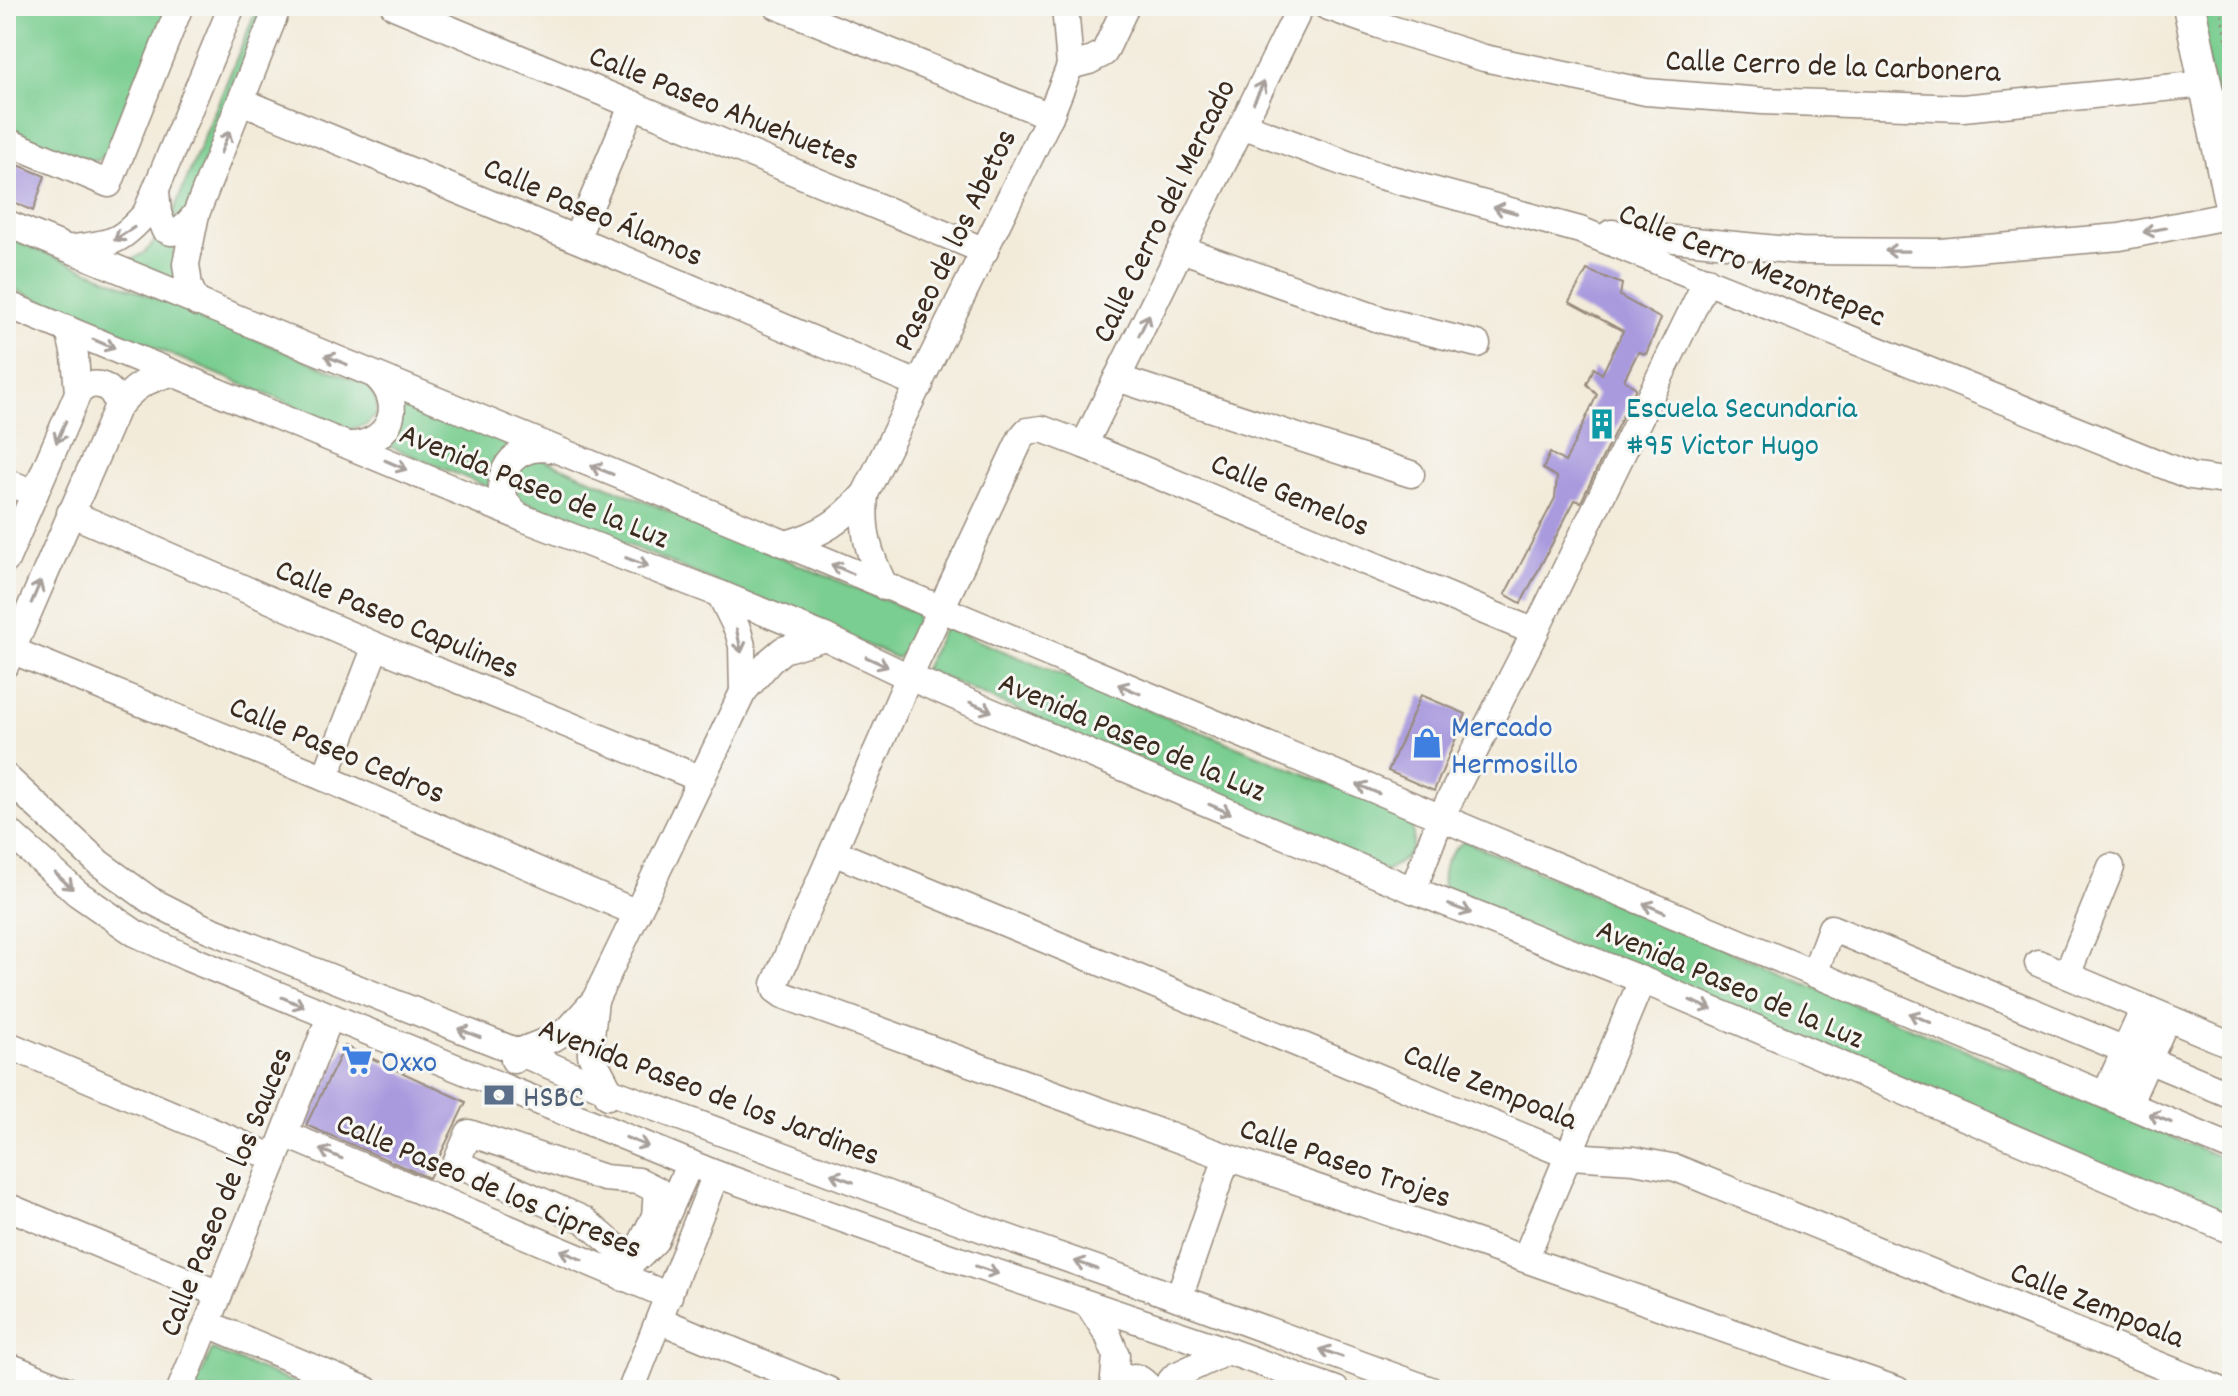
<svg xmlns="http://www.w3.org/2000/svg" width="2238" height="1396" font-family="Dekko,sans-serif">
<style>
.green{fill:#7ace91;stroke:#5a7c58;stroke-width:2}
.building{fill:#a99ade}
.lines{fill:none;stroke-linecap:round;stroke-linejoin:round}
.minor-casing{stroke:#978a7c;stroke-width:29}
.major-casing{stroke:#978a7c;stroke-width:35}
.path{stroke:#978a7c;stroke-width:3;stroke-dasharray:2 6;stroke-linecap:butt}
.minor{stroke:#fff;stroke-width:26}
.major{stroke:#fff;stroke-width:32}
.oneway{stroke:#a79f9a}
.labels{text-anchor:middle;stroke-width:6;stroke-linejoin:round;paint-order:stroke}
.street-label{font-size:32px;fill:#3b2a1e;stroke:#f6f6f2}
.culture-label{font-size:32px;fill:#0d838f;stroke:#f6f6f2;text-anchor:start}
.shop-label{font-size:32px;fill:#366cbe;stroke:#f6f6f2;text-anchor:start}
.service-label{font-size:32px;fill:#4e5e75;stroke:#f6f6f2;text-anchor:start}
</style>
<rect width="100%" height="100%" fill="#f6f6f2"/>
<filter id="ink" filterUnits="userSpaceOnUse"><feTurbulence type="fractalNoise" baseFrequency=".0125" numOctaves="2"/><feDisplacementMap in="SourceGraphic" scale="16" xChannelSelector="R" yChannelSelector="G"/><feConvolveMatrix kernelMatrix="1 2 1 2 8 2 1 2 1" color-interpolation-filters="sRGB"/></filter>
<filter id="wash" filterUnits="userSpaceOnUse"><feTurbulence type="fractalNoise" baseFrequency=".006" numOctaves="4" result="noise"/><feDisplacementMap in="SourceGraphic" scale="32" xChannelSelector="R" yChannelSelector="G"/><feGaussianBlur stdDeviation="1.8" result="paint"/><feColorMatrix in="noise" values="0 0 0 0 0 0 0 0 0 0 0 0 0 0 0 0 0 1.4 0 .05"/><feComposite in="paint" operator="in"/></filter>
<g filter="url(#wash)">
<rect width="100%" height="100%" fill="#f3ebda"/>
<g class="green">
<path d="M6 6H167L112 144 106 154 97 161 80 159 6 127Z"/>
<path d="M258 6H267L183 220 172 215Z"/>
<path d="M2196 6H2232V178Z"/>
<path d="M6 237 369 386 376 400V415L366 425 350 429 6 286Z"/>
<path d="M159 237 174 243V265L183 286 126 263 145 252Z"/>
<path d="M400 399 516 447 498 491 381 443Z"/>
<path d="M537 457 916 613C918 634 913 644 897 658L519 499 515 486 516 473Z"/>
<path d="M944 627 1410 817C1418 848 1413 856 1385 871L924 669Z"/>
<path d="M1464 841 2232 1162V1226L1443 891C1441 866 1445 857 1464 841Z"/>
<path d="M212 1350 312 1390H195Z"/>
</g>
<g id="blocks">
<g class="building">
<path d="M6 160 45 176 33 211 6 199Z"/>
<path d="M1587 270 1622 284 1620 296 1661 319 1646 354 1638 352 1624 380 1636 388 1581 502 1575 500 1521 603 1505 594 1555 498 1557 477 1543 469 1550 453 1565 462 1597 395 1587 384 1594 368 1602 374 1623 331 1569 302Z"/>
<path d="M1421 695 1466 714 1434 791 1388 771Z"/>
<path d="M345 1046 466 1102 429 1178 306 1125Z"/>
</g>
</g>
</g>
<g filter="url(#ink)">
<use href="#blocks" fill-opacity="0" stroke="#978a7c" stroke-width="2"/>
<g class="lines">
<g class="minor-casing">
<g id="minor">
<path d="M394 6 985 251"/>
<path d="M777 6 1050 116"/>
<path d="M1326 6 1379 25 1484 58 1646 92 1762 101 1963 108 2205 84"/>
<path d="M1070 66 1089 61 1104 53 1126 6"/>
<path d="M241 101 576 239 920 385"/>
<path d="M1242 125 1377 175 1580 230 2190 476 2232 482"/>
<path d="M6 141 109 184 180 6"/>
<path d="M156 191 158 213 164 229 171 232 181 231 196 214"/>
<path d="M6 223 786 544 2232 1148"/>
<path d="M1611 233 1800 251 1940 252 2120 237 2232 215"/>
<path d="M576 239 633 104"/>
<path d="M74 248C112 243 120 243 146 213L232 6"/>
<path d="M1181 249 1382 320 1477 344"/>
<path d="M197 303 189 286 186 264 196 214 278 6"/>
<path d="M6 304 523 518 720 594 825 637 909 677 1413 890 1642 980 2232 1231"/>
<path d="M1117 378 1411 474"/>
<path d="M78 393C93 377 116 385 117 408"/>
<path d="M350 445C390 444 406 405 377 377"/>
<path d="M1084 445 1301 6"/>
<path d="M6 482 35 493"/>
<path d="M865 494C862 533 868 552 885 587"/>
<path d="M70 513 376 646 701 779"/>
<path d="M520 517C483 491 507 441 550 449"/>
<path d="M786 544C822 534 840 522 865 494L1050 116 1070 66 1065 6"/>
<path d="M6 560 78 393 75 356 69 330"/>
<path d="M720 594 738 631 742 646 743 692"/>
<path d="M1535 632 1084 445 1042 429 1027 431 1021 438 909 677 775 984 776 990 783 995 1227 1157 1525 1259 1897 1390"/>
<path d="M11 650 325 778 637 913"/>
<path d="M6 664 117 408C134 386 146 380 172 373"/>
<path d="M6 777 99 863 150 900 201 926 518 1052 610 1091 960 1221 1179 1298 1431 1390"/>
<path d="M325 778 376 646"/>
<path d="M6 829 77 893 135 933 188 958 716 1174 947 1256 1228 1351 1336 1390"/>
<path d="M833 852 1570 1156 1634 1160 1676 1168 2220 1390"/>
<path d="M1413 890 1440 819 1535 632 1707 280"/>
<path d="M2038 963 2232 1045"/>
<path d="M1814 974 1831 928 2125 1050"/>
<path d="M2067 975 2111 867"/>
<path d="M6 1044 275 1158"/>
<path d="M514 1060 518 1052 554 1038 570 1028 595 1000"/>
<path d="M2148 1060 2232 1095"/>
<path d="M2105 1095 2144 1008"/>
<path d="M608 1096 610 1091 591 1055V1036L595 1000 637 913 743 692 771 660 783 650 825 637"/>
<path d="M2128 1105 2167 1018"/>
<path d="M285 1134 669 1296"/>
<path d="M6 1206 219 1294"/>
<path d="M1525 1259 1642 980"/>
<path d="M624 1278 655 1216 657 1190 639 1181 604 1178 469 1133 456 1163 584 1220 616 1247 641 1255 655 1241 690 1163"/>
<path d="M1179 1298 1227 1157"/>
<path d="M1088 1304 1108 1335 1116 1355 1113 1390"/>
<path d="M659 1320 828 1390"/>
<path d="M208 1324 366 1390"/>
<path d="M6 1365 66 1390"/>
<path d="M1114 1389C1129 1374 1137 1372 1151 1390"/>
<path d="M180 1390 275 1158 330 1017"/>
<path d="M631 1390 716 1174"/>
<path d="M1163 1390 1175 1376 1228 1351"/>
</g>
</g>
<g class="major-casing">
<path id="major" d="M2189 6 2232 211"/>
</g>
<path class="path" d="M2220 6 2232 67"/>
<use href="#minor" class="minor"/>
<use href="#major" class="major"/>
</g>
<defs><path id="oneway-shaft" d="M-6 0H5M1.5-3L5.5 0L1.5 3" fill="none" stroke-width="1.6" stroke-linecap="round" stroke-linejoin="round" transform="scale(2)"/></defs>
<g class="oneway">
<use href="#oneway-shaft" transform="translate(1259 92) rotate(-64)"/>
<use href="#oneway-shaft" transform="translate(225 142) rotate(-68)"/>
<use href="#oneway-shaft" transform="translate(1505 210) rotate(-165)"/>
<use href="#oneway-shaft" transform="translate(2155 230) rotate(169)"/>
<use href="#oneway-shaft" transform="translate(124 234) rotate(147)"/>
<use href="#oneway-shaft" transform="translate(1897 251) rotate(-179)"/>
<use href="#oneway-shaft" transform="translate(1144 325) rotate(-64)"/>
<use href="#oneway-shaft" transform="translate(104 344) rotate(23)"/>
<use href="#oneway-shaft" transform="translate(336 360) rotate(-158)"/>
<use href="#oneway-shaft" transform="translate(61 432) rotate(113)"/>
<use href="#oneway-shaft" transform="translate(396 465) rotate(23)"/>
<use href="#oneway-shaft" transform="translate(602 470) rotate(-158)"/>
<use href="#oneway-shaft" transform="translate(637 562) rotate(21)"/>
<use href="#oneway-shaft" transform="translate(842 569) rotate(-157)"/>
<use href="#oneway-shaft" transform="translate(36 592) rotate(-67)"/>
<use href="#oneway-shaft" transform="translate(739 641) rotate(78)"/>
<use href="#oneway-shaft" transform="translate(877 662) rotate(25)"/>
<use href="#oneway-shaft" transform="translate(1129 689) rotate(-157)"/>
<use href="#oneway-shaft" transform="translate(981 707) rotate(23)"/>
<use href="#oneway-shaft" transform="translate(1368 789) rotate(-157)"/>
<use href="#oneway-shaft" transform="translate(1220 809) rotate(23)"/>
<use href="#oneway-shaft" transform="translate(64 881) rotate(42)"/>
<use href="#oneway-shaft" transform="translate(1654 908) rotate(-157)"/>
<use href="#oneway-shaft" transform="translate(1460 909) rotate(21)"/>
<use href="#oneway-shaft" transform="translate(293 1002) rotate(23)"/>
<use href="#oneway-shaft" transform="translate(1701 1005) rotate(23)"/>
<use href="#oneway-shaft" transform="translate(1920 1018) rotate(-157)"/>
<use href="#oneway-shaft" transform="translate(469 1033) rotate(-158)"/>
<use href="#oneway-shaft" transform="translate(2160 1118) rotate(-158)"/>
<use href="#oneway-shaft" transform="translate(637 1142) rotate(22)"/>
<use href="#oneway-shaft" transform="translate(331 1154) rotate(-157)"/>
<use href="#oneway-shaft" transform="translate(842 1178) rotate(-160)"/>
<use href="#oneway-shaft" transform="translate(571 1255) rotate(-157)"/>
<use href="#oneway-shaft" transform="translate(1086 1265) rotate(-161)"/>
<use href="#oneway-shaft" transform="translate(987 1270) rotate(19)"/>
<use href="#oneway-shaft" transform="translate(1331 1353) rotate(-160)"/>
</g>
</g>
<defs>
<g id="building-bare" transform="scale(2.4)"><path d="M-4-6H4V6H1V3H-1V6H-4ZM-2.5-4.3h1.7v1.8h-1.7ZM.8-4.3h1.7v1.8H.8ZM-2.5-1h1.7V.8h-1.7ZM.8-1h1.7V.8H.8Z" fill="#0f9aa8" stroke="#f6f6f2" stroke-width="2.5" paint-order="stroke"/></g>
<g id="shop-bare" transform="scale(2.4)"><path d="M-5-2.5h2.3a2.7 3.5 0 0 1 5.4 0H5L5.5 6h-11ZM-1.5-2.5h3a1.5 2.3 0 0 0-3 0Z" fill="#3f7fe0" stroke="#f6f6f2" stroke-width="2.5" paint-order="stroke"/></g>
<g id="supermarket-bare" transform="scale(2.4)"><path d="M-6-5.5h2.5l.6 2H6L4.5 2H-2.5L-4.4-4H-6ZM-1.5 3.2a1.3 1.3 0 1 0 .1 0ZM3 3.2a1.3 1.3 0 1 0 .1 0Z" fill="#3f7fe0" stroke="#f6f6f2" stroke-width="2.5" paint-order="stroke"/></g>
<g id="bank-bare" transform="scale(2.4)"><path d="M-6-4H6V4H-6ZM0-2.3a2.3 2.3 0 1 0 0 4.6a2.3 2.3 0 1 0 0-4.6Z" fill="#5c6f8a" stroke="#f6f6f2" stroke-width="2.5" paint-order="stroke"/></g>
</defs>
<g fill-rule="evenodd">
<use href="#building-bare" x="1602" y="424"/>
<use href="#shop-bare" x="1427" y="743"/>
<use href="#supermarket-bare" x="357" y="1060"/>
<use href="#bank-bare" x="499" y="1095"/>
</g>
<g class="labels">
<g class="street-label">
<text transform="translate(1833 64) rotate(2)" y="11">Calle Cerro de la Carbonera</text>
<text transform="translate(725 106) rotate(22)" y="11">Calle Paseo Ahuehuetes</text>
<text transform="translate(594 210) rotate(23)" y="11">Calle Paseo Álamos</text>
<text transform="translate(1162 210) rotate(-64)" y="11">Calle Cerro del Mercado</text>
<text transform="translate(953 239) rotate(-64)" y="11">Paseo de los Abetos</text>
<text transform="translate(1753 263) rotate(22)" y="11">Calle Cerro Mezontepec</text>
<text transform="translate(535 484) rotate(22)" y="11">Avenida Paseo de la Luz</text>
<text transform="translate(1291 493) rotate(23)" y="11">Calle Gemelos</text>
<text transform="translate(398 617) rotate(23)" y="11">Calle Paseo Capulines</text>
<text transform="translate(1133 735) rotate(23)" y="11">Avenida Paseo de la Luz</text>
<text transform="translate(338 748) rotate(23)" y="11">Calle Paseo Cedros</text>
<text transform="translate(1731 982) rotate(23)" y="11">Avenida Paseo de la Luz</text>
<text transform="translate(1491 1085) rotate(22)" y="11">Calle Zempoala</text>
<text transform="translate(710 1090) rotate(21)" y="11">Avenida Paseo de los Jardines</text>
<text transform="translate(1346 1161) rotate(19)" y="11">Calle Paseo Trojes</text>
<text transform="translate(490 1184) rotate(23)" y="11">Calle Paseo de los Cipreses</text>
<text transform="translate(224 1191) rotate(-68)" y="11">Calle Paseo de los Sauces</text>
<text transform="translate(2098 1303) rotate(22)" y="11">Calle Zempoala</text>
</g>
<g class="culture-label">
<text x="1626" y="417">Escuela Secundaria<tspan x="1626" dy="37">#95 Victor Hugo</tspan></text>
</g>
<g class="shop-label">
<text x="1451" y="736">Mercado<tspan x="1451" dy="37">Hermosillo</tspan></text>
<text x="381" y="1071">Oxxo</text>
</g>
<g class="service-label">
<text x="523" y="1106">HSBC</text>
</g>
</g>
<rect width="2238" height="1396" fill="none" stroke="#f6f6f2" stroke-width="32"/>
</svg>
